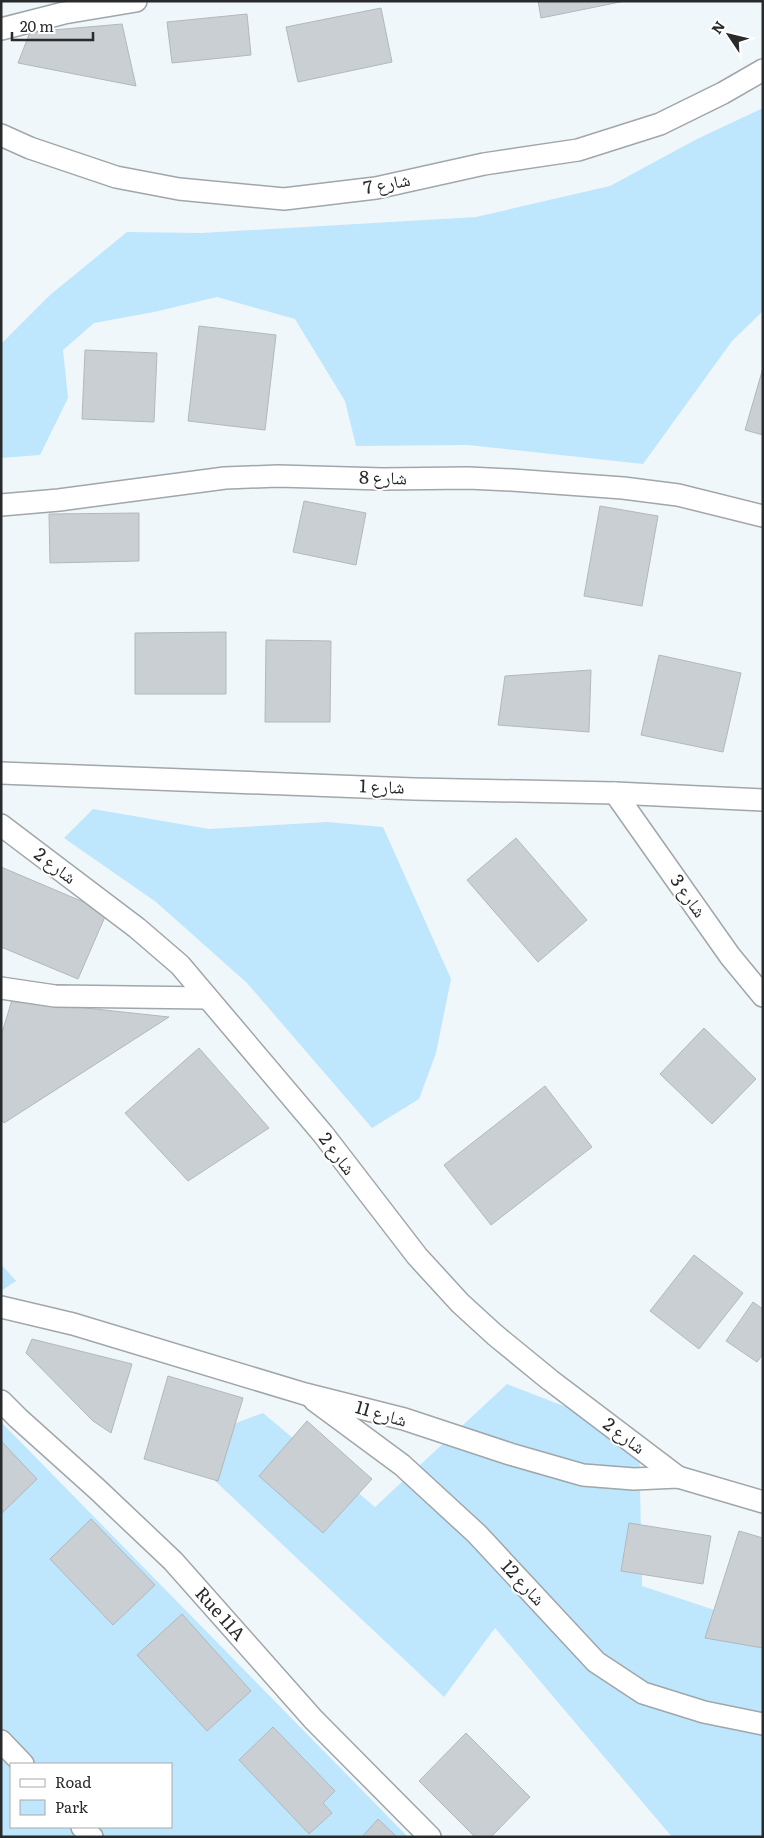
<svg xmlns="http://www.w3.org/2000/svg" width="764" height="1838" font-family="Literata,'Noto Naskh Arabic',serif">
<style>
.green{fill:#bee6fd;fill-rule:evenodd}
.building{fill:#c9cfd3;stroke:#b2b8bc}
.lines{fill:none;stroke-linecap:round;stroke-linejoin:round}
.street-casing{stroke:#a0a6aa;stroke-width:24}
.street{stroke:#fff;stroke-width:21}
.labels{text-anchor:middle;stroke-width:4;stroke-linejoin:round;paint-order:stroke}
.street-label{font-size:18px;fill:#282a2c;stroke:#fff}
</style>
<rect width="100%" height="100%" fill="#f0f7fb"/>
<g class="green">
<path d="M763 108V311L732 341 643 464 468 445 356 446 345 401 295 319 217 297 154 312 94 323 63 350 68 398 40 455 1 458V344L50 295 127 232 202 233 476 217 610 186 697 139Z"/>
<path d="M93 809 209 829 327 822 383 827 451 979 436 1053 419 1099 372 1128 247 983 156 902 64 838Z"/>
<path d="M1 1264 16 1281 1 1291Z"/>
<path d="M507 1384 639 1435 642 1586 763 1626V1837H672L495 1628 444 1697 177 1445 263 1413 375 1507Z"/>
<path d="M1 1422 408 1837H1ZM11 1764H171V1827H11Z"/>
</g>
<g class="building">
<path d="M538 1H625L541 18Z"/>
<path d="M381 8 392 62 298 82 286 27Z"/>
<path d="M247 14 251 55 172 63 167 22Z"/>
<path d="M122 24 136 86 18 63 30 32Z"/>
<path d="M199 326 276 335 265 430 188 421Z"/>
<path d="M85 350 157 353 154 422 82 419Z"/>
<path d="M763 368V435L745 430Z"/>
<path d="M304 501 366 513 356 565 293 552Z"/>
<path d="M600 506 658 516 642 606 584 596Z"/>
<path d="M139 513V561L50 563 49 514Z"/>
<path d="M226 632V694H135V633Z"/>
<path d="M266 640 331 641 330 722H265Z"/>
<path d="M659 655 741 673 723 752 641 735Z"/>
<path d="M591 670 589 732 498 725 505 676Z"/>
<path d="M516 838 587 920 538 962 467 880Z"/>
<path d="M1 867 107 912 78 979 1 947Z"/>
<path d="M12 1000 169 1017 4 1123 1 1120V1036Z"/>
<path d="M704 1028 756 1079 712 1124 660 1074Z"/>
<path d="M199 1048 269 1128 188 1181 125 1113Z"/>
<path d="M545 1086 592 1147 491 1225 444 1165Z"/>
<path d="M694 1255 743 1293 699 1349 650 1311Z"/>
<path d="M753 1302 763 1309V1354L757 1362 726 1341Z"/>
<path d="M32 1339 132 1364 111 1433 93 1421 26 1353Z"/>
<path d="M168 1376 243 1398 218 1481 144 1459Z"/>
<path d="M307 1421 372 1479 323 1533 259 1476Z"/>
<path d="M1 1441 37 1479 1 1514Z"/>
<path d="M91 1519 155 1585 113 1625 50 1559Z"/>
<path d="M629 1523 711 1536 703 1584 621 1571Z"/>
<path d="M739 1531 763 1538V1648L705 1638Z"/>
<path d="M182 1614 251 1691 207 1731 137 1655Z"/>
<path d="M273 1727 335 1791 323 1803 332 1813 309 1834 239 1760Z"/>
<path d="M466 1733 530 1797 491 1837H475L419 1781Z"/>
<path d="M378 1819 397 1837H362Z"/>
</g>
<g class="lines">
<g class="street-casing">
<g id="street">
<path d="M1 29 64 13 136 1"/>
<path d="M1 135 30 148 116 177 179 189 284 199 376 188 484 164 578 150 660 124 723 93 763 70"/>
<path d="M1 505 59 500 225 478 278 476 383 479 468 478 512 480 623 488 678 495 763 516"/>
<path d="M1 773 414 789 615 793 763 800"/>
<path d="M615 793 730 956 763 996"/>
<path d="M1 825 137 928 180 965 323 1134 417 1256 460 1303 495 1335 550 1380 678 1477"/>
<path d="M1 988 55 996 207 998"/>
<path d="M1 1307 73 1324 305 1394 404 1419 510 1454 583 1475 634 1479 678 1477 763 1502"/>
<path d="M314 1400 402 1465 477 1534 596 1662 643 1693 704 1712 763 1724"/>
<path d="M1 1401 18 1418 97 1489 173 1561 313 1719 430 1837"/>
<path d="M1 1741 23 1764"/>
<path d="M82 1827 92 1837"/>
</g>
</g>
<use href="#street" class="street"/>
</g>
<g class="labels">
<g class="street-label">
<text transform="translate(387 184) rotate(-11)" y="6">شارع 7</text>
<text transform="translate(383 478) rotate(1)" y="6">شارع 8</text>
<text transform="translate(382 787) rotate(2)" y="6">شارع 1</text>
<text transform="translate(55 866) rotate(37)" y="6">شارع 2</text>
<text transform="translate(688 896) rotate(55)" y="6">شارع 3</text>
<text transform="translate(337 1154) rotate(53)" y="6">شارع 2</text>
<text transform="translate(381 1414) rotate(16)" y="6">شارع 11</text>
<text transform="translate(624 1436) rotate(37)" y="6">شارع 2</text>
<text transform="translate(523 1583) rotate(47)" y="6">شارع 12</text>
<text transform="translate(220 1614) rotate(48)" y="6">Rue 11A</text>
</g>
</g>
<rect width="764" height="1838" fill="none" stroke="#282a2c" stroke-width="5"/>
<rect x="10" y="1763" width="162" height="65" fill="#ffffff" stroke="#a9aaab"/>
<rect x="20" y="1779" width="25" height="8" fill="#ffffff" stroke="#a9aaab"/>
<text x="55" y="1788" font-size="15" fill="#282a2c">Road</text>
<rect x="20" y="1800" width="25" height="15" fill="#bee6fd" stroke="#a9aaab"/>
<text x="55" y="1813" font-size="15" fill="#282a2c">Park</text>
<g transform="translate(729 35) rotate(305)" stroke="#ffffff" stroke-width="4" paint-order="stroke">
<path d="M0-4L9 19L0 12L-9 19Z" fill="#282a2c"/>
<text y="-8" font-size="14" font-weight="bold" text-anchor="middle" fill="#282a2c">N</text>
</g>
<path d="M12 32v8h81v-8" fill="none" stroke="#282a2c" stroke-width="2.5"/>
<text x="20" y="32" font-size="15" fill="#282a2c" stroke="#ffffff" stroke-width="4" paint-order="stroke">20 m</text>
</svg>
